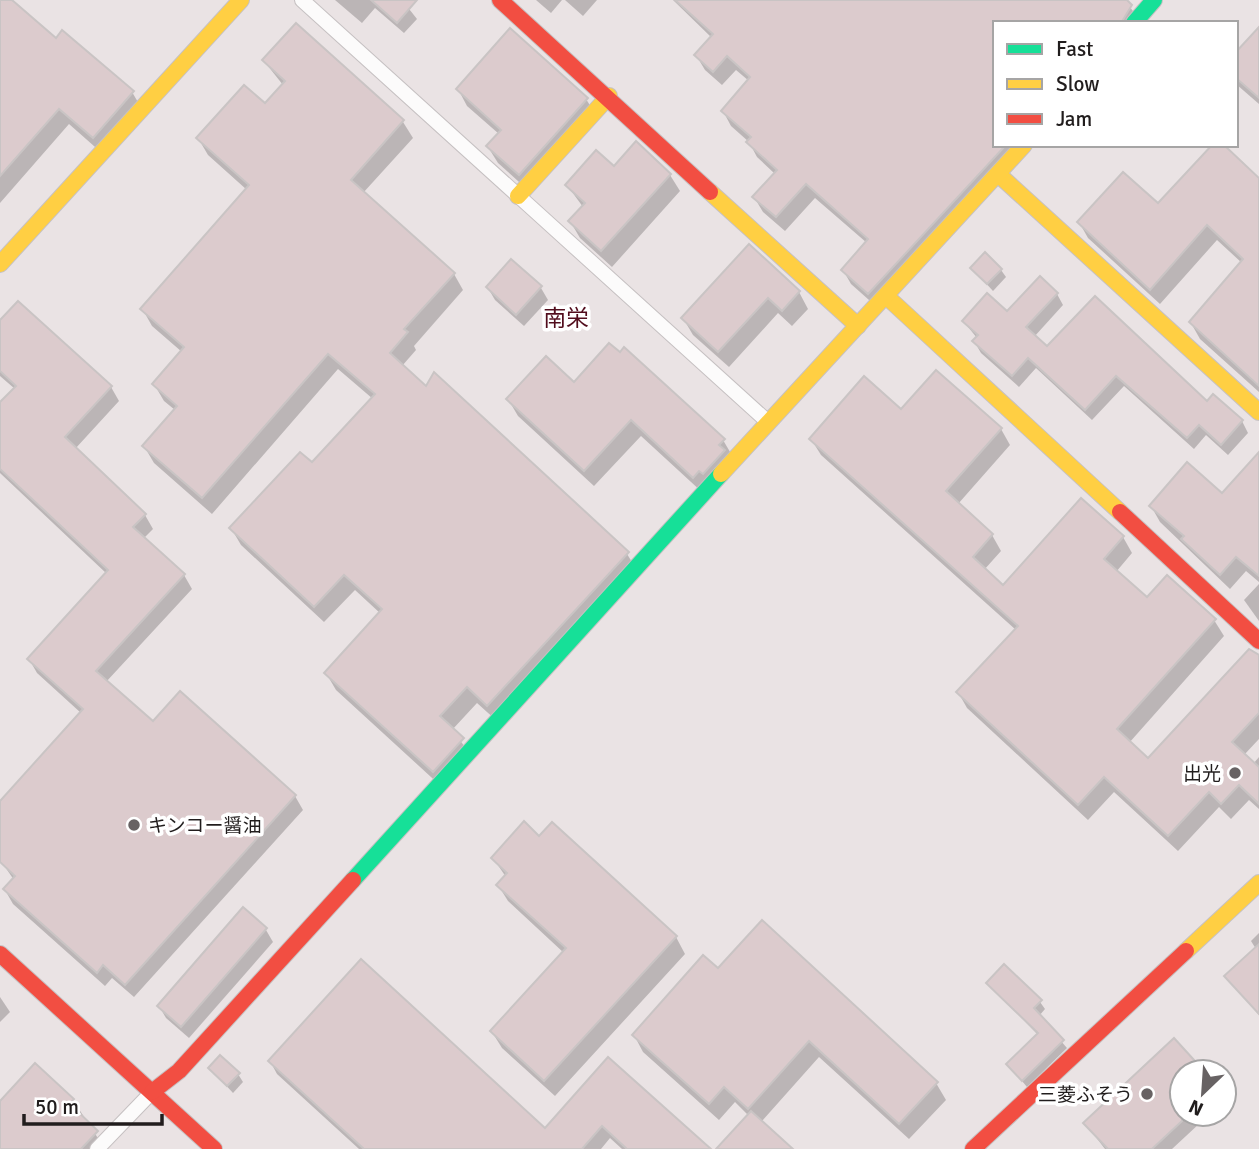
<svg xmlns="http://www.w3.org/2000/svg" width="1259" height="1149" font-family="Signika,'Noto Sans JP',sans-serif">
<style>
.shadow{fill:#0003}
.building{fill:#dccbcd;stroke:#c9c4c4;stroke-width:2}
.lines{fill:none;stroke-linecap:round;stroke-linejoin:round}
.street-casing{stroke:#c6c1c2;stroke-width:16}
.fast-casing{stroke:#c6c1c2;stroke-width:18}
.slow-casing{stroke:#c6c1c2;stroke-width:18}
.jam-casing{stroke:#c6c1c2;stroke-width:18}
.street{stroke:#fcfbfb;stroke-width:14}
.fast{stroke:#16e098;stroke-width:16}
.slow{stroke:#ffcf43;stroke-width:16}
.jam{stroke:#f24e42;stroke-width:16}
.poi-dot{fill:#676263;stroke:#fff;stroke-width:2.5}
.labels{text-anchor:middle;stroke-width:7;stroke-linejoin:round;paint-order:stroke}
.poi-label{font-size:19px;fill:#211d1d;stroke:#fff;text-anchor:end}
.quarter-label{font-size:23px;fill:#520d1d;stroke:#fff}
</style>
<rect width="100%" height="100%" fill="#eae3e4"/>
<g class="shadow">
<path d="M0 0H9L56 40 132 92 142 109 103 154 69 124 0 203Z"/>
<path d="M335 0H402L417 19 404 33 375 8 362 23Z"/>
<path d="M536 0H562L551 13Z"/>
<path d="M565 0H597L583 16Z"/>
<path d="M673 0H1125L1140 21 995 23V145H1033L878 308 851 284 843 270 867 243 815 198 785 231 763 212 754 197 775 174 757 157 749 142 731 126 723 111 749 81 736 70 722 85 705 70 696 55 712 38Z"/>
<path d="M296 26 403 122 413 138 363 193 454 274 463 290 414 346 416 350 402 366 627 554 637 570 497 721 477 703 452 730 472 756 443 788 336 690 326 673 381 614 355 590 324 622 241 545 231 528 312 464 373 399 338 369 212 514 154 463 144 446 175 410 164 401 154 384 182 352 152 326 143 310 247 190 208 155 198 138 265 106 283 85 264 61Z"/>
<path d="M1259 30V104L1236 84V55Z"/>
<path d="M458 89 586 99 596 115 529 191 498 163 488 147 499 134 467 106Z"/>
<path d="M614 168 670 175 680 191 612 267 580 238 570 221 583 207 567 185Z"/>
<path d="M1259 181V392L1200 339 1191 323 1242 263 1217 240 1160 304 1088 238 1079 222Z"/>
<path d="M749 247 799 292 808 309 792 326 778 313 729 367 693 335 683 318Z"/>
<path d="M511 261 541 288 548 300 524 326 495 300 488 288Z"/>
<path d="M972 268 1001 270 1006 277 993 291Z"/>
<path d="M1057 294 1063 305 1034 337 1047 348 1207 404 1213 396 1242 421 1248 433 1228 455 1206 435 1194 449 1124 386 1092 420 1036 368 1019 387 981 353 974 341 977 338 964 322 1007 313Z"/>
<path d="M0 323 111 387 119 401 75 449 145 515 153 529 143 539 184 575 192 589 106 682 153 724 295 796 303 810 134 997 112 978 105 986 13 904 5 890 14 880 1 861 0 804 81 713 37 673 29 659 107 574 0 473V405L15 389 0 376Z"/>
<path d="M574 384 723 440 733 457 703 493 641 436 594 486 518 416 508 399Z"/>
<path d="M901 411 1001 429 1010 445 958 504 992 535 1001 551 984 570 1003 587 1123 537 1132 553 1116 572 1147 600 1214 620 1224 636 1129 743 1148 761 1259 660V739L1244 755 1253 764 1259 757V809L1249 800 1231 819 1219 807 1178 851 1114 792 1088 820 967 708 958 692 1016 630 821 455 811 439Z"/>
<path d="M1259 455V582L1246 571 1230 589 1160 522 1151 506 1223 495Z"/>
<path d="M1259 584V621L1244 600Z"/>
<path d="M493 858 676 937 685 954 555 1096 502 1048 492 1032 564 953 508 901 498 885 506 877Z"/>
<path d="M244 910 266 930 273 942 189 1038 166 1018 159 1006Z"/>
<path d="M1259 933V1015L1226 976 1256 949 1251 941Z"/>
<path d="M718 971 936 1083 946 1100 909 1139 819 1057 761 1122 791 1149H718L749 1116 735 1102 719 1120 643 1052 634 1035Z"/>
<path d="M988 983 1040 1002 1045 1009 1039 1016 1067 1048 1027 1087 1008 1064 1038 1035Z"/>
<path d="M0 997 10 1012 0 1022Z"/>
<path d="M1174 1041 1202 1072H1182V1114H1194L1200 1123 1172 1149H1105L1085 1123Z"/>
<path d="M608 1059 709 1149H622L610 1138 601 1149H359L277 1074 270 1061 545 1130Z"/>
<path d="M35 1066 73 1100 105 1149H0V1104Z"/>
<path d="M210 1068 238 1074 243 1082 233 1093Z"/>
</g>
<g class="building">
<path d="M0 0H12L56 38 62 30 134 91 93 138 59 109 0 176Z"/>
<path d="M371 0H417L397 23Z"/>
<path d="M675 0H1127L1132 5 1121 23H995V145H1006L868 294 841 270 868 239 806 184 776 217 752 197 777 170 746 142 751 137 721 111 750 77 727 56 713 72 694 55 713 34Z"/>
<path d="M296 23 404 120 351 180 455 273 404 329 408 332 390 353 426 386 434 372 629 552 487 706 467 687 440 716 464 738 433 772 324 673 382 609 344 575 314 607 229 528 300 452 312 462 375 394 328 354 202 498 142 446 177 406 152 384 184 347 140 309 249 185 196 138 244 85 265 103 285 81 262 60Z"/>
<path d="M1259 27V98L1236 78V52Z"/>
<path d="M510 28 588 98 519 175 486 146 501 130 456 89Z"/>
<path d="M636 141 671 174 601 251 568 221 585 203 565 185 596 150 614 166Z"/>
<path d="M1212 145H1224L1259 178V386L1189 322 1243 259 1207 225 1150 290 1077 222 1123 172 1158 203Z"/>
<path d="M749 244 800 291 782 311 768 298 718 352 681 318Z"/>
<path d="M985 252 1002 269 987 284 970 268Z"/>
<path d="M511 259 542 286 516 315 486 287Z"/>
<path d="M1040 276 1058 293 1026 327 1047 346 1095 296 1207 401 1213 394 1243 420 1221 445 1199 425 1187 438 1116 376 1085 410 1028 358 1012 376 972 341 978 335 962 321 987 293 1007 311Z"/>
<path d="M18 301 112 386 65 437 146 514 133 527 185 574 96 671 153 721 180 691 296 795 125 985 103 965 97 973 3 889 15 876 0 862V801L83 709 27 659 108 570 0 469V402L16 386 0 371V320Z"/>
<path d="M609 343 620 352 624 347 725 439 719 445 725 450 703 474 699 471 693 478 631 420 584 471 506 399 546 356 574 382Z"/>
<path d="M936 370 1002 428 946 491 993 534 973 557 1003 585 1081 498 1124 536 1104 559 1147 597 1167 575 1216 619 1117 729 1148 758 1249 649 1259 655V713L1232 742 1259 767V804L1239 785 1221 804 1209 792 1168 836 1104 777 1078 805 956 692 1018 626 809 439 864 376 901 409Z"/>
<path d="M1259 452V576L1236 557 1220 575 1181 539 1184 536 1149 506 1187 462 1222 493Z"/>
<path d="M524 821 539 836 552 822 677 936 544 1081 490 1031 566 948 496 885 507 873 491 858Z"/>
<path d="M243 907 267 928 181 1027 157 1006Z"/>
<path d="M762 920 938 1082 899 1124 809 1041 748 1109 724 1087 709 1104 632 1035 703 955 718 968Z"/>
<path d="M1259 944V1014L1224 976Z"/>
<path d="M361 959 545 1128 608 1057 711 1149H627L602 1126 582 1149H364L268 1061Z"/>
<path d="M1004 964 1042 1000 1034 1008 1064 1040 1022 1081 1006 1064 1038 1033 986 983Z"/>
<path d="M1174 1038 1205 1072H1182V1121L1152 1149H1108L1083 1123Z"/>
<path d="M220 1055 240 1073 227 1086 208 1068Z"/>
<path d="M35 1063 74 1099 70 1104 98 1131 81 1149H0V1101Z"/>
<path d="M751 1111 793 1149H716Z"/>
</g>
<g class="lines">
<g class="street-casing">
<g id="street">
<path d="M302 0 768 422"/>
<path d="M97 1149 152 1092"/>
</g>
</g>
<g class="fast-casing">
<g id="fast">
<path d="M1134 23 1154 0"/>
<path d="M353 880 721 474"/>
</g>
</g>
<g class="slow-casing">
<g id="slow">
<path d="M998 174 1259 412"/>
<path d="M710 192 858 326"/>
<path d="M518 196 609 96"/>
<path d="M0 264 241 0"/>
<path d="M886 296 1120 512"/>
<path d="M721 474 1024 145"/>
<path d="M1186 951 1259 883"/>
</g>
</g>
<g class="jam-casing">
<g id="jam">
<path d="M500 0 710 192"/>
<path d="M1120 512 1259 641"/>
<path d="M0 954 214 1149"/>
<path d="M152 1092 179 1071 353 880"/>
<path d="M973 1149 1186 951"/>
</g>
</g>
<use href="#street" class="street"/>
<use href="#fast" class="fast"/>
<use href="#slow" class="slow"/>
<use href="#jam" class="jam"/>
</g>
<g class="poi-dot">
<circle cx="1235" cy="773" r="7"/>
<circle cx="134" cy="825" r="7"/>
<circle cx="1147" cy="1094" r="7"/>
</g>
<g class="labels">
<g class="poi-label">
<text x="1221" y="780">出光</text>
<text x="148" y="832" text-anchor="start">キンコー醤油</text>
<text x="1133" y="1101">三菱ふそう</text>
</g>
<g class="quarter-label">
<text x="566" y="326">南栄</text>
</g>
</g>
<rect x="993" y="21" width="245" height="126" fill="#ffffff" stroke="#a6a5a5" stroke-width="2"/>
<rect x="1007" y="44" width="35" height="10" fill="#16e098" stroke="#a6a5a5" stroke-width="2"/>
<text x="1056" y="56" font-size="21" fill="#211d1d">Fast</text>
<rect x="1007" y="79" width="35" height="10" fill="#ffcf43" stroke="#a6a5a5" stroke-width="2"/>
<text x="1056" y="91" font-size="21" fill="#211d1d">Slow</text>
<rect x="1007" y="114" width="35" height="10" fill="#f24e42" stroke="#a6a5a5" stroke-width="2"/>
<text x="1056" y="126" font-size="21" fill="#211d1d">Jam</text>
<g transform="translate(1203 1093) rotate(205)"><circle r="33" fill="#ffffff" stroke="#a6a5a5" stroke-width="2"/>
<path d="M0-5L12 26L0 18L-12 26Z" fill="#676263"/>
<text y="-10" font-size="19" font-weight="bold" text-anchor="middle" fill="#211d1d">N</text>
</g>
<path d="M24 1114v10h138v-10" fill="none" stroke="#211d1d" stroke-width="3.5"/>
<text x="35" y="1114" font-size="21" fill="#211d1d" stroke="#ffffff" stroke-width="5" paint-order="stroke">50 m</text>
</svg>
